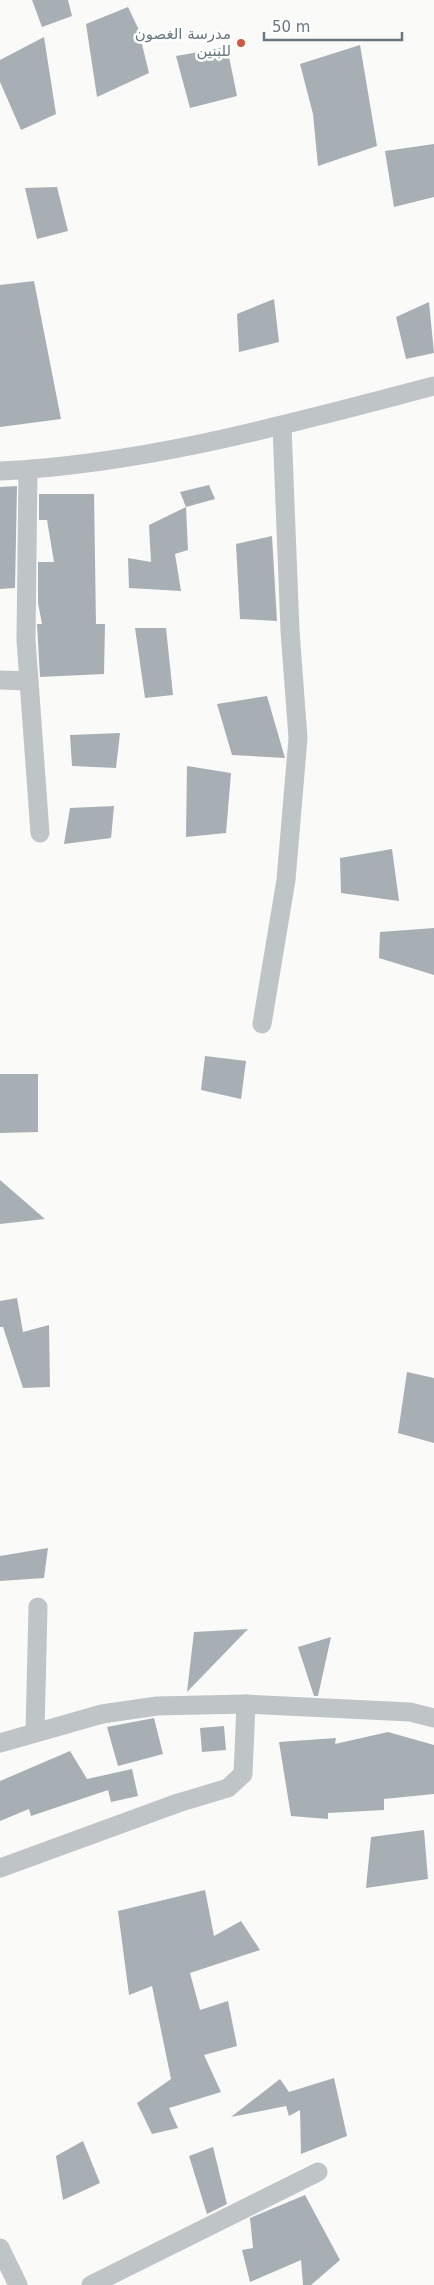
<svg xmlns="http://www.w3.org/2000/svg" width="434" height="2285" font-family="'DejaVu Sans',Vazirmatn,sans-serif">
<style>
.building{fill:#a7afb4}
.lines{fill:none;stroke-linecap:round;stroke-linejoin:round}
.minor{stroke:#bfc4c7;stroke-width:19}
.poi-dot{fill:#d05a42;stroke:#fff;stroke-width:2}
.labels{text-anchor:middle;stroke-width:5;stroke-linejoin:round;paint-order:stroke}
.poi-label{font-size:15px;fill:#67777f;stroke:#fff;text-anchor:end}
</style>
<rect width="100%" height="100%" fill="#fafaf8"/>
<g class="building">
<path d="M32 0H68L72 16 42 27Z"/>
<path d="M128 7 138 28 149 73 97 97 86 24Z"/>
<path d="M44 37 56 114 21 130 0 82V60Z"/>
<path d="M360 45 377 146 318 166 313 114 300 64Z"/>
<path d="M227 47 237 96 190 108 176 56Z"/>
<path d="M434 144V197L394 207 385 151Z"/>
<path d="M57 187 68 231 37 239 25 188Z"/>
<path d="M34 281 61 419 0 427V285Z"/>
<path d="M274 299 279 342 239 352 237 314Z"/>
<path d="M429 302 434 353 406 359 396 317Z"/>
<path d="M209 485 215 499 186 507 180 492Z"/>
<path d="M17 486 15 588 0 589V487Z"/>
<path d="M39 494H94L96 624H105L104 674 40 677 37 624H42L38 603V562H54L47 520H39Z"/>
<path d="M186 507 188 550 175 554 181 591 129 588 128 558 151 562 149 525Z"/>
<path d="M272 536 277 621 240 619 236 544Z"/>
<path d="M135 628H166L173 695 145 698Z"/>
<path d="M267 696 285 758 232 755 217 704Z"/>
<path d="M120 733 116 768 72 766 70 735Z"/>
<path d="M187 766 231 773 226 833 186 837Z"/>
<path d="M114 806 111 838 64 844 70 808Z"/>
<path d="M392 849 399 901 341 893 340 858Z"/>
<path d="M434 928V975L379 958 380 932Z"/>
<path d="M205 1056 246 1061 241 1099 201 1090Z"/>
<path d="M0 1074H38V1132L0 1133Z"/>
<path d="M0 1180 45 1219 0 1224Z"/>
<path d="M17 1298 23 1332 49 1325 50 1387 23 1388 3 1327H0V1301Z"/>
<path d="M407 1372 434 1378V1443L398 1433Z"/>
<path d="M48 1548 44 1578 0 1581V1556Z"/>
<path d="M248 1629 187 1692 194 1632Z"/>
<path d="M331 1637 318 1696H314L298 1647Z"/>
<path d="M154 1718 163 1754 118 1766 107 1727Z"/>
<path d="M224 1726 226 1750 202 1752 200 1728Z"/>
<path d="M388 1732 434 1745V1794L384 1799V1810L328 1813V1819L291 1816 279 1742 336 1738 335 1744Z"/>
<path d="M70 1751 87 1779 132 1769 138 1796 111 1802 108 1790 31 1816 29 1809 0 1821V1781Z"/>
<path d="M424 1830 428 1879 366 1888 371 1837Z"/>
<path d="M205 1890 214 1936 241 1921 260 1950 190 1973 200 2010 228 2001 237 2046 204 2055 221 2092 169 2108 178 2128 152 2134 137 2103 171 2079 152 1986 129 1995 118 1911Z"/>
<path d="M334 2078 347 2136 301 2154 300 2110 289 2116 286 2106 231 2117 280 2079 289 2092Z"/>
<path d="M83 2141 100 2183 63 2200 56 2156Z"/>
<path d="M213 2147 227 2204 207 2214 189 2156Z"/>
<path d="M305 2195 340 2260 311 2285H303L301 2260 250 2282 242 2250 253 2248 250 2218Z"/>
</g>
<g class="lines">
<g class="minor">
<path d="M28 470 26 640 40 833"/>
<path d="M0 471C147 464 292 423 434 386"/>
<path d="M0 680 29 681"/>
<path d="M262 1024 286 880 298 738 290 631 282 426"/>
<path d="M35 1732 38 1607"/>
<path d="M0 1743 102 1714 157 1706 246 1704 410 1712 434 1718"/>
<path d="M0 1868 178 1803 228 1788 243 1774 246 1704"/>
<path d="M0 2248 18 2285"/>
<path d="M91 2285 318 2172"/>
</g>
</g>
<circle class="poi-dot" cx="241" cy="43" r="5"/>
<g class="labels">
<g class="poi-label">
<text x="231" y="39">مدرسة الغصون<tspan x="231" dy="17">للبنين</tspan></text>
</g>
</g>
<path d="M264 32v8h138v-8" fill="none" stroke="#67777f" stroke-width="2.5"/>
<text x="272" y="32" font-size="15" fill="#67777f" stroke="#ffffff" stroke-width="4" paint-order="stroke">50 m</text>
</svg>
